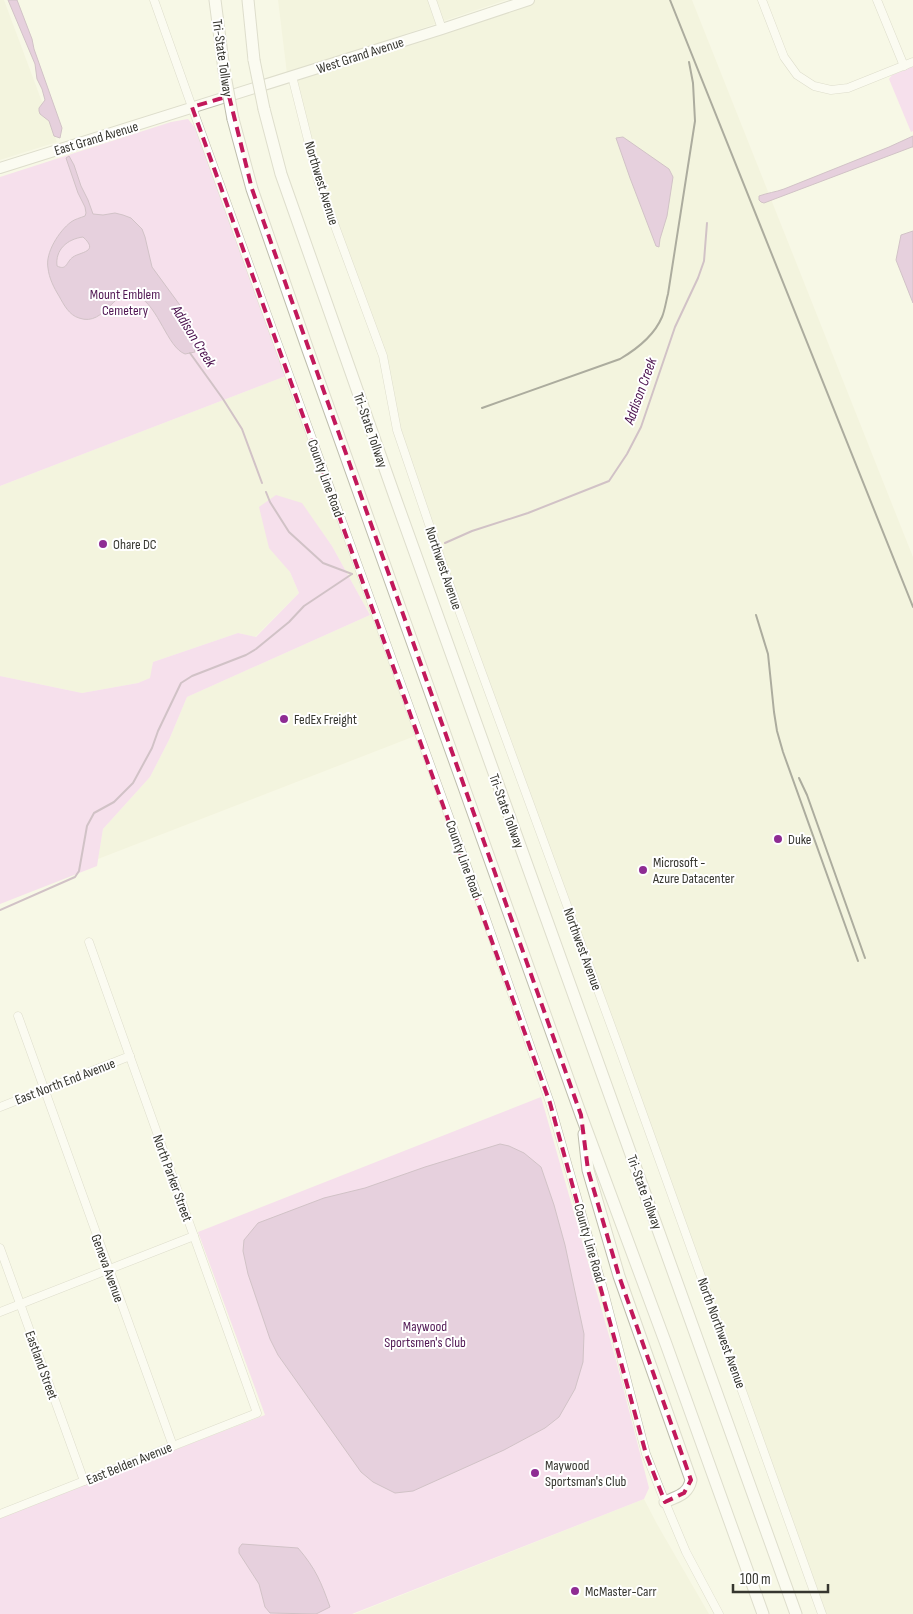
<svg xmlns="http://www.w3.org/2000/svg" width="913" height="1614" font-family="'Sofia Sans Condensed',sans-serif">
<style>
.built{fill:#eeefd5}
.green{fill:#f3c3f3}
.water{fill:#d1a1d2;stroke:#a281a1;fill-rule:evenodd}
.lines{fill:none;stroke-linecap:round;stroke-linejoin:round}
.stream{stroke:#a281a1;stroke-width:2}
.minor-casing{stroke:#bebead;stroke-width:9}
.major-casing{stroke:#bebead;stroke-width:12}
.highway-casing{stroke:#bebead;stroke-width:13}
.minor{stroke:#fff;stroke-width:8}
.major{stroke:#fff;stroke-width:10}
.highway{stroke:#fff;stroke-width:11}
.rail{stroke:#505148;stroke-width:2}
.highway-bridge-casing{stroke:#bebead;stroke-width:13;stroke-linecap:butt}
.highway-bridge{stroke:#fff;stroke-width:11}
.marked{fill:none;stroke:#c2185b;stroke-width:4;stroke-dasharray:10 6;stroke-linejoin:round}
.poi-dot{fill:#8e2c93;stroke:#fff;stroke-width:2}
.labels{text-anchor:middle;stroke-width:4;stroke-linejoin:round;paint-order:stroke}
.street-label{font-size:14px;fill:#36362f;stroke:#fff}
.park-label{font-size:14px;fill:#511854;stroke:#fff}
.poi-label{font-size:14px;fill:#36362f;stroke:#fff;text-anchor:start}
.water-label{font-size:15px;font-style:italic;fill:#4a104d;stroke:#fff}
</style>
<rect width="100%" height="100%" fill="#f7f8e6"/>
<g class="built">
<path d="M0 0H4L57 142 0 160Z"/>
<path d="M278 0H506L287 74Z"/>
<path d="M529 0H692L913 557V1614H822L397 430 383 356 318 180 292 76Z"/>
<path d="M286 376 415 736 98 859 103 829 150 777 169 740 187 697 370 615 332 546 302 504 283 562 290 572 299 593 255 637 238 633 153 662 151 678 138 683 82 693 0 676V486Z"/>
<path d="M644 1499 657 1524 709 1614H354Z"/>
</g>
<g class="green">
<path d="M913 66V131L911 132 889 79 892 75Z"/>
<path d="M188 119 196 129 286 376 0 486V177L171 122Z"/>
<path d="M276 495 302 503 332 546 370 615 187 697 169 740 150 777 103 829 97 866 0 904V676L82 693 138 683 150 678 153 662 238 633 256 637 299 593 290 572 269 548 259 507Z"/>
<path d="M541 1097 616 1360 649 1488 644 1499 352 1614H0V1517L265 1415 198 1232Z"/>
</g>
<g class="water">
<path d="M8 0H17L32 39 34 49 62 128 60 138 54 136 49 121 40 114 39 111V108L45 100 42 89 37 79 35 64Z"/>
<path d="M913 136V147H912L764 203 761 202 759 200V196C767 193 776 192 784 189L889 147Z"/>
<path d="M623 137 669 169 673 177 667 216 660 239 659 247 656 246 630 178 616 138Z"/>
<path d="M69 156 74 165 81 186 88 200 93 214 103 215 115 213 123 215 131 218 142 229 145 237 152 267 182 308 194 341 195 352 185 354C167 347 159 307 138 296 115 283 106 328 79 318 69 315 64 305 59 296 54 288 49 278 48 268 45 253 59 231 71 222 75 219 80 218 85 216L86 213 85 207 78 193 66 158ZM83 237C100 252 80 252 73 257 66 262 67 271 57 266 55 250 67 239 83 237Z"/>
<path d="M913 231V303L896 260 901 235Z"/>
<path d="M500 1144 509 1146 524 1153 541 1167 554 1205 565 1245 584 1334 583 1362 575 1389 559 1417 545 1428 504 1450 413 1491 395 1493 373 1482 361 1472 278 1355 270 1339 248 1274 243 1251 244 1240 258 1223 324 1198 365 1188 425 1167Z"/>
<path d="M242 1544 298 1548C316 1569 321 1582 330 1607L316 1614 270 1613 265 1607 259 1584 239 1553V1548Z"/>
</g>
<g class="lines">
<g class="stream">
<path d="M190 353 223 399 242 429 262 483"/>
<path d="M266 492 270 502 289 532 323 563 352 574"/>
<path d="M445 543 472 531 528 513 609 481 627 454 641 427 675 327 698 278 704 261 707 223"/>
<path d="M0 910 75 877 79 871 87 826 94 813 114 802 133 783 152 748 158 731 181 683 192 676 246 655 256 649 289 622 304 606 352 574"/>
</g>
<g class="minor-casing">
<g id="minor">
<path d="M154 0 192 107 485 916 550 1103 604 1292 646 1454 665 1502 686 1552 719 1614"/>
<path d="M432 0 442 29"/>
<path d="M762 0 784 57 797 75 814 86 831 90 848 88 913 62"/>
<path d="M877 0 904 66"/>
<path d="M292 76 318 180 383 356 397 430 449 583 621 1053 822 1614"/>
<path d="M18 1016 173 1446"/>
<path d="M0 1107 130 1056"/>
<path d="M0 1248 84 1481"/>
<path d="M0 1312 194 1236"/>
<path d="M0 1514 257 1413 89 942"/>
</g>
</g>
<g class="major-casing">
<path id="major" d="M0 168 442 29 529 0"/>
</g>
<g class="highway-casing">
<g id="highway">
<path d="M215 0 224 70"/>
<path d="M248 0 254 60"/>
<path d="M264 109 281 174 396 500 796 1614"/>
<path d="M233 119 252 189 308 350 581 1115 666 1344 763 1614"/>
<path d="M584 1134 588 1170 619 1276 691 1480C688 1495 677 1496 665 1502"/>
</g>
</g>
<use href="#minor" class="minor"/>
<use href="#major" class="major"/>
<use href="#highway" class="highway"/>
<g class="rail">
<path d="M670 0 913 607"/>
<path d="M482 408 620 359C637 349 654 336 662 317 665 310 666 301 668 294L695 121 693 83 689 62"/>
<path d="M756 615 768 654 774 712 777 731 783 752 858 961"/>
<path d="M799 778 807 795 865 958"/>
</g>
<g class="highway-bridge-casing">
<g id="highway-bridge">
<path d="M254 60 264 109"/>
<path d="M224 70 233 119"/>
</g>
</g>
<use href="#highway-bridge" class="highway-bridge"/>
</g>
<path d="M0 0H913V1614H0ZM229 96 252 189 581 1115 588 1170 619 1276 691 1480 684 1493 665 1502 646 1454 550 1103 192 107Z" fill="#f7f8e6" fill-opacity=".55" fill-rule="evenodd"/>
<path class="marked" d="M229 96 252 189 581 1115 588 1170 619 1276 691 1480 684 1493 665 1502 646 1454 550 1103 192 107Z"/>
<g class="poi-dot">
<circle cx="103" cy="544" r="5"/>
<circle cx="284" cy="719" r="5"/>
<circle cx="778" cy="839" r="5"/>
<circle cx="643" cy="870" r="5"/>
<circle cx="535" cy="1473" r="5"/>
<circle cx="575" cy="1591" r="5"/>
</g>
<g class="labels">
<g class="street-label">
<text transform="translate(360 55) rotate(-18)" y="5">West Grand Avenue</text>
<text transform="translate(223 58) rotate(82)" y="5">Tri-State Tollway</text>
<text transform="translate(96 138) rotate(-17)" y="5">East Grand Avenue</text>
<text transform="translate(322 183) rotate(73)" y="5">Northwest Avenue</text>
<text transform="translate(371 430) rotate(71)" y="5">Tri-State Tollway</text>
<text transform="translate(326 478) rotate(70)" y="5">County Line Road</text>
<text transform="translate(444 568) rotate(71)" y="5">Northwest Avenue</text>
<text transform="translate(507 811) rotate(70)" y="5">Tri-State Tollway</text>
<text transform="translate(464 859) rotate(70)" y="5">County Line Road</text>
<text transform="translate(583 949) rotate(70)" y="5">Northwest Avenue</text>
<text transform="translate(65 1081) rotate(-21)" y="5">East North End Avenue</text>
<text transform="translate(173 1178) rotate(70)" y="5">North Parker Street</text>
<text transform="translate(645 1192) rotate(70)" y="5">Tri-State Tollway</text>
<text transform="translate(590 1243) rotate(74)" y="5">County Line Road</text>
<text transform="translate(108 1268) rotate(70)" y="5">Geneva Avenue</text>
<text transform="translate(722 1333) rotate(70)" y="5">North Northwest Avenue</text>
<text transform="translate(42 1365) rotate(70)" y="5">Eastland Street</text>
<text transform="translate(129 1463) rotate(-22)" y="5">East Belden Avenue</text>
</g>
<g class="park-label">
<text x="125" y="299">Mount Emblem<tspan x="125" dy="16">Cemetery</tspan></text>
<text x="425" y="1331">Maywood<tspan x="425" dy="16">Sportsmen's Club</tspan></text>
</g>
<g class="poi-label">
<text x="113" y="549">Ohare DC</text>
<text x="294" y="724">FedEx Freight</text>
<text x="788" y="844">Duke</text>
<text x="653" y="867">Microsoft -<tspan x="653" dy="16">Azure Datacenter</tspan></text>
<text x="545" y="1470">Maywood<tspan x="545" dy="16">Sportsman's Club</tspan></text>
<text x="585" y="1596">McMaster-Carr</text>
</g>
<g class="water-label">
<text transform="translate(194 336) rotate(58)" y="5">Addison Creek</text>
<text transform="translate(640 391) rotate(-70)" y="5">Addison Creek</text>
</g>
</g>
<path d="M733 1584v8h95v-8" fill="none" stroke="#36362f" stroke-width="2.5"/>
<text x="740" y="1584" font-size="15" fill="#36362f" stroke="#ffffff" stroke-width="4" paint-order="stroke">100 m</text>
</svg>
